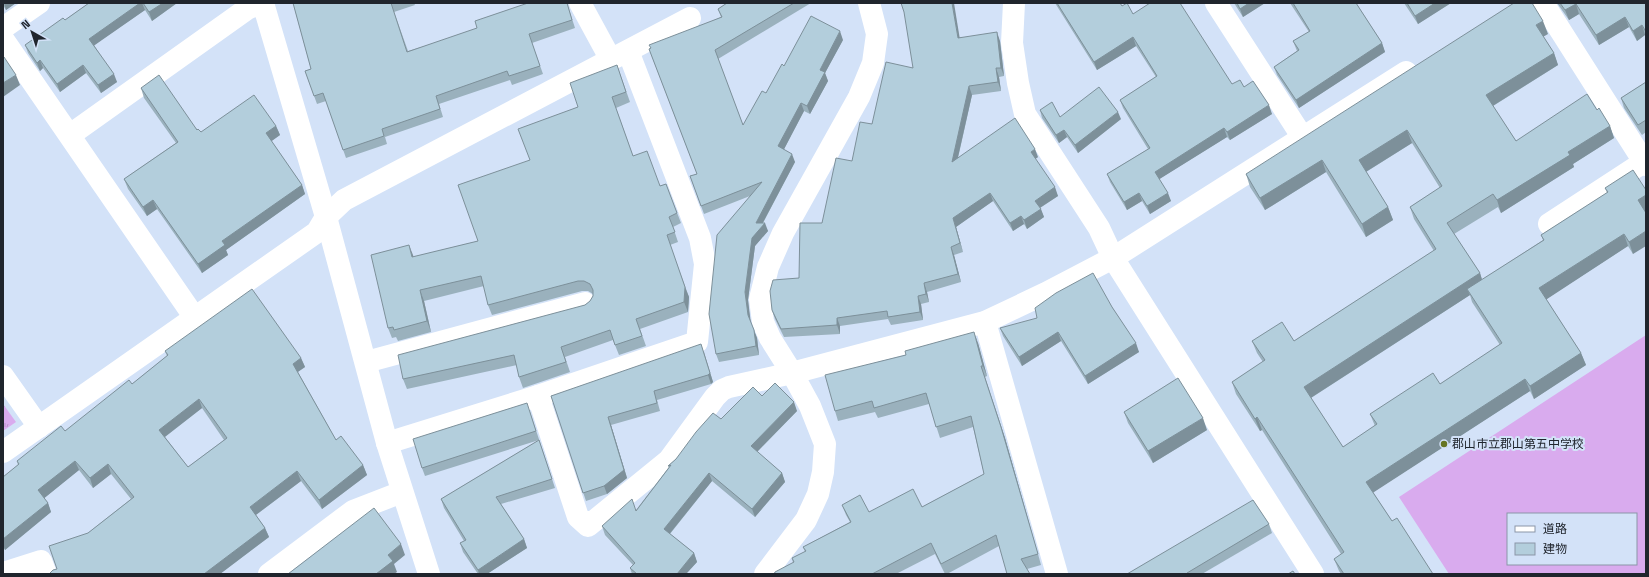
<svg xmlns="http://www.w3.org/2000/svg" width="1649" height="577" font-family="'Space Grotesk','Noto Sans JP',sans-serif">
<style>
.grass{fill:#d9abee;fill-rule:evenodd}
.park{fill:url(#park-tufts)}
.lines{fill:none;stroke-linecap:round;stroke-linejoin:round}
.street{stroke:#fff;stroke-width:22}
.wall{fill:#9ab1bd;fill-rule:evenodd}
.shaded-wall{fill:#7d909a}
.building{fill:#b3cedc;stroke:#7d909a;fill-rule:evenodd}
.poi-dot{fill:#667522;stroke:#d3e2f8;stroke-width:1.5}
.labels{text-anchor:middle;stroke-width:4;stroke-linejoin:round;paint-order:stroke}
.poi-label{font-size:12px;fill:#20252d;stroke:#d3e2f8;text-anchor:start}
</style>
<defs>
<pattern id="park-tufts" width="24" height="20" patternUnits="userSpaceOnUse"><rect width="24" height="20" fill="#d9abee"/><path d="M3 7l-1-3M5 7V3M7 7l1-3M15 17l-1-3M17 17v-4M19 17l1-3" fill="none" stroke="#ba93cc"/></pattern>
</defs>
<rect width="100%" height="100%" fill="#d3e2f8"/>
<path class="grass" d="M1646 335V574H1449L1399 497ZM1508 514H1636V564H1508Z"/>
<path class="park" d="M3 404 16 422 3 431Z"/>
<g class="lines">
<g class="street">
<path d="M263 3 326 217 387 443 429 574"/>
<path d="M580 3 611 60"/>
<path d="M1014 3 1012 43 1018 83 1025 114 1099 228 1113 258 1313 574"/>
<path d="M1216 3 1303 138"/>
<path d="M1543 3 1646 165"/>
<path d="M3 28 39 3"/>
<path d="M3 39 195 318"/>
<path d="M70 135 247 9 261 3"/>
<path d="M1549 224 1644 162"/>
<path d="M985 322 1057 574"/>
<path d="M366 362 585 303"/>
<path d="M3 376 39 427"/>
<path d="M538 396 578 517 588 526 669 460 715 397 722 390 729 387 792 373 985 322 1046 293 1113 258 1406 72"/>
<path d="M387 443 538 396 697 342 705 264 700 238 628 51"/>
<path d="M3 452 317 232 326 217 344 200 690 18"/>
<path d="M3 573 41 561 46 574"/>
<path d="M269 574 353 511 402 492"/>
<path d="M765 574 806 520 818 494 823 472 825 444 810 406 792 373 770 338 763 322 760 299 768 267 783 233 859 97 873 63 877 34 869 3"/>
</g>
</g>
<g class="wall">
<path d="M3 3H16L6 10 3 5Z"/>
<path d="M89 3H177L152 21 145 10 94 45 117 82 101 93 86 73 60 92 43 68 40 71 28 53 25 45 65 20Z"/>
<path d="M293 3H414L415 5 394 12 408 51 567 3 575 28 532 43 543 74 512 85 510 80 439 104 443 117 385 137 387 144 346 158 326 101 317 104 305 71 311 69Z"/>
<path d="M727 3H811L718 59 743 125 766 93 784 66 843 40 825 73 828 81 810 114 804 111 784 149 795 162 763 223 768 231 755 246 748 300 750 322 757 338 759 355 719 362 716 354 750 196 704 214 690 176 697 174 649 49 721 17 718 9Z"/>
<path d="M1055 3H1120L1122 6 1232 84 1244 87 1272 114 1230 140 1227 137 1159 179 1171 201 1150 214 1142 201 1127 210 1110 182 1107 174 1148 149 1123 108 1120 100 1156 77 1136 46 1097 70Z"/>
<path d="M1234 3H1265L1243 17Z"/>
<path d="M1290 3H1356L1382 43 1385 52 1299 108 1277 75 1274 67 1297 51 1293 41 1309 32Z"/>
<path d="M1404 3H1451L1418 24Z"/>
<path d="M1557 3H1646V36L1645 35 1637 41 1629 27 1599 45 1579 14 1569 20Z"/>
<path d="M1548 34 1543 36 1554 53 1558 65 1493 106 1516 141 1597 110 1610 126 1614 138 1573 164 1574 167 1501 213 1498 207 1454 234 1480 273 1482 280 1543 240 1541 235 1607 193 1605 188 1646 190V210L1645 211 1633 254 1628 246 1546 299 1581 353 1586 365 1534 399 1530 391 1373 492 1392 521 1433 574H1341L1339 571 1334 559 1341 554 1262 430 1260 431 1236 394 1232 382 1263 362 1257 353 1252 341H1294L1434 251 1414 219 1410 207 1440 188 1412 143 1366 172 1388 207 1393 220 1366 237 1326 172 1265 210 1250 187 1246 174ZM1470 295 1472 302 1500 345 1440 384 1370 414 1375 426 1343 447 1311 398Z"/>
<path d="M959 37 1000 41 1004 76 999 77 1001 91 972 95 958 158 1038 157 1035 159 1058 196 1040 208 1044 217 1027 229 1024 224 1013 231 993 201 956 227 963 252 954 255 961 282 927 292 929 302 921 304 923 320 891 325 888 319 840 326V334L784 337 775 319 772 310 799 278 822 223 852 161 872 124 913 68Z"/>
<path d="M617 65 630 102 616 108 633 156 660 186 666 184 681 223 673 227 678 242 670 245 689 297 688 312 640 329 646 346 619 355 613 340 565 357 570 372 523 388 519 377 517 365 407 389 403 379 585 305 590 301 593 296V294L588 291H582L492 315 488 305 484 286 424 301 431 332 398 341 396 337 392 338 388 328 413 257 478 241 530 160Z"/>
<path d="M1646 82V132L1642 135 1624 108 1621 98Z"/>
<path d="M141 88 201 132 276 126 280 135 271 141 302 185 305 194 226 250 228 255 202 273 157 209 147 216 128 189 124 179 176 143 144 98Z"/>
<path d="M1040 110 1060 117 1121 119 1078 153 1067 137 1059 143 1042 118Z"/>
<path d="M1112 307 1139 352 1088 384 1061 341 1022 366 1003 336 1000 328Z"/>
<path d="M978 343 987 376 985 377 1005 438 1041 565 1027 569 999 546 947 574H945L935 554 896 574H774L793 563 792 558 805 552 803 547 850 522 846 515 842 505 869 512 922 507 984 474 973 427 940 438 929 404 878 418 875 412 838 421 835 411Z"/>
<path d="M165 351 301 358 305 367 298 372 336 440 363 465 367 475 322 509 301 481 256 515 265 528 269 537 220 574H49L57 569 88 533 131 499 111 474 93 488 79 470 44 498 48 503 51 512 5 550 3 547V477L18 465 17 461 65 431 132 384 167 356ZM202 408 224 440 188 467 165 437Z"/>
<path d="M704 352 713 382 711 384 657 400 660 411 611 425 627 478 607 494 586 501 551 396Z"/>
<path d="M762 396 797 411 757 452 782 473 785 482 755 517 712 481 670 534 694 553 697 562 686 574H632L630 568 633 565 605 535 602 526 636 510 669 467 668 466 721 419Z"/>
<path d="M530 412 555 488 501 504 524 539 527 548 487 574H478L463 552 460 543 464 541 444 508 441 499 539 440 425 476 422 468Z"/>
<path d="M1124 412 1207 430 1153 463 1128 423Z"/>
<path d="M1269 524 1272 533 1202 574H1127Z"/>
</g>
<g class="shaded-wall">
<path d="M4 3H16L6 10Z"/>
<path d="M140 3H142L145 10 92 47 89 39Z"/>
<path d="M163 3H177L152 21 149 12Z"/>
<path d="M952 3H954L961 46 958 38Z"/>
<path d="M1249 3H1265L1243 17 1240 9Z"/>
<path d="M1435 3H1451L1418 24 1415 16Z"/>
<path d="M1576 4 1579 14 1569 20 1565 10Z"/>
<path d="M1625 17 1629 27 1599 45 1596 35Z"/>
<path d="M1543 21 1548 34 1541 38 1536 25Z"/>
<path d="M1642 25 1645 35 1637 41 1633 31Z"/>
<path d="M840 31 843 40 825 73 828 81 810 114 807 106 820 70Z"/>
<path d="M997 32 1000 41 1004 76 1001 68Z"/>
<path d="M1133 37 1136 46 1097 70 1094 62Z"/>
<path d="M1382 43 1385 52 1299 108 1296 100Z"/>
<path d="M1554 53 1558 65 1491 107 1486 95Z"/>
<path d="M40 60 43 68 40 71 37 63Z"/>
<path d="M83 65 86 73 60 92 57 84Z"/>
<path d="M996 68 999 77 1001 91 998 82Z"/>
<path d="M114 74 117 82 101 93 98 85Z"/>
<path d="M16 75 20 85 3 97V83Z"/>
<path d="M969 86 972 95 955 170 952 162Z"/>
<path d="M801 103 804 111 781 155 778 146Z"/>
<path d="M1269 105 1272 114 1230 140 1227 132Z"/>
<path d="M1118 112 1121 119 1078 153 1075 145Z"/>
<path d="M276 126 280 135 269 143 266 133Z"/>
<path d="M1610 126 1614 138 1573 164 1574 167 1501 213 1497 200 1568 152Z"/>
<path d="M1224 128 1227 137 1158 180 1155 172Z"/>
<path d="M1064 130 1067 137 1059 143 1056 135Z"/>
<path d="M1407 130 1412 143 1364 173 1359 160Z"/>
<path d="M1035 149 1038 157 1034 160 1031 152Z"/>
<path d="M792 154 795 162 760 228 765 223 768 231 755 246 748 300 751 324 748 315 745 292 752 238 756 223Z"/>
<path d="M1322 160 1326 172 1265 210 1260 198Z"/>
<path d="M302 185 305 194 226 250 228 255 202 273 198 264 222 241Z"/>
<path d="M1055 187 1058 196 1038 209 1035 201Z"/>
<path d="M990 193 993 201 956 227 963 252 960 243 953 218Z"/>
<path d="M1139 193 1142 201 1127 210 1124 202Z"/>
<path d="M1168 193 1171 201 1150 214 1147 206Z"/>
<path d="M1646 195V210L1642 213 1638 200Z"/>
<path d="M153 200 157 209 147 216 143 207Z"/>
<path d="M1388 207 1393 220 1366 237 1362 224Z"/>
<path d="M1041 209 1044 217 1027 229 1024 220Z"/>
<path d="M1021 216 1024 224 1013 231 1010 223Z"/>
<path d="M1646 231V246L1633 254 1629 242Z"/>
<path d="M1624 234 1628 246 1544 301 1539 288Z"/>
<path d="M409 245 413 255 416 267 412 257Z"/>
<path d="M951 247 954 255 961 282 958 274Z"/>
<path d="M1480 273 1484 286 1467 289 1470 295 1309 399 1304 387Z"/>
<path d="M924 283 927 292 929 302 926 294Z"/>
<path d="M685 287 689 297 688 312 684 302Z"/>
<path d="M420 290 424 301 431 332 427 321Z"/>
<path d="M918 296 921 304 923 320 920 312Z"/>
<path d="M837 318 840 326V334L837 325Z"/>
<path d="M754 330 757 338 759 355 756 346Z"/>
<path d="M974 332 978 343 987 376 983 366Z"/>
<path d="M1058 332 1061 341 1022 366 1019 357Z"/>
<path d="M1136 343 1139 352 1088 384 1085 376Z"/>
<path d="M701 344 713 382 711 384 708 375Z"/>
<path d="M1581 353 1586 365 1534 399 1530 386Z"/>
<path d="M301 358 305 367 296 373 293 364Z"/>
<path d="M981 366 1005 438 1041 565 1038 554Z"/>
<path d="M1525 379 1530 391 1371 494 1366 482Z"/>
<path d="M199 399 202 408 162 439 159 430Z"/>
<path d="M794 402 797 411 754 455 751 446Z"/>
<path d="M608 417 611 425 627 478 607 494 604 486Z"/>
<path d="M1257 417 1262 430 1260 431 1255 419Z"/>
<path d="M1203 418 1207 430 1153 463 1148 451Z"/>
<path d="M75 461 79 470 42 500 38 490Z"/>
<path d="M108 464 111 474 93 488 90 478Z"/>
<path d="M363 465 367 475 322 509 319 500Z"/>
<path d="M297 471 301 481 253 517 250 507Z"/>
<path d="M709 473 712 481 667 537 664 529Z"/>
<path d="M782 473 785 482 755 517 752 509Z"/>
<path d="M48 503 51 512 5 550 3 544V539Z"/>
<path d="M265 528 269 537 220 574H204Z"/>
<path d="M524 539 527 548 487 574H479L478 570Z"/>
<path d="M401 544 405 555 394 564 397 572 394 574H376L388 555Z"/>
<path d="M694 553 697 562 686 574H677Z"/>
</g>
<g class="building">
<path d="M89 3H140L89 39 114 74 98 85 83 65 57 84 40 60 37 63 25 45 63 18 65 20Z"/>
<path d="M143 3H163L149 12Z"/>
<path d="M293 3H393H391L407 52 477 28 475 21 528 3H567L572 20 529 34 540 66 509 76 507 71 436 96 440 109 382 129 384 136 343 150 323 93 314 96 305 71 311 69Z"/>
<path d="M727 3H794L715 50 743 125 762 91 766 93 782 64 784 66 811 16 840 31 820 70 825 72 807 106 801 103 778 146 792 154 756 223H765L752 238 745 292 748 315 754 330 756 346 716 354 709 314 717 235 762 182 701 206 690 176 697 174 649 49 651 48 649 45 722 17 718 9Z"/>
<path d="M901 3H952L958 38 997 32 1001 68H996L998 82 969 86 952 162 1015 118 1035 149 1031 152 1055 187 1035 201 1041 209 1024 220 1021 216 1010 223 990 193 953 218 960 243 951 247 958 274 924 283 926 294 918 296 920 312 888 317 887 311 837 318V325L781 329 772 310 770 291 773 280 799 278 800 223H822L836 158 852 161 860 122 872 124 886 62 913 68 904 12Z"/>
<path d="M1057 3H1120L1122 6 1127 3 1133 14 1150 3H1180L1232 84 1240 80 1244 87 1253 81 1269 105 1227 132 1224 128 1155 172 1168 193 1147 206 1139 193 1124 202 1107 174 1150 148 1120 100 1157 76 1133 37 1094 62Z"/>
<path d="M1237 3H1249L1240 9Z"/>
<path d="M1293 3H1356L1382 43 1296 100 1274 67 1299 50 1293 41 1310 31Z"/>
<path d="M1407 3H1435L1415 16Z"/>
<path d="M1514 3H1532L1543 21 1536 25 1554 53 1486 95 1516 141 1587 94 1597 110 1599 108 1610 126 1568 152 1570 155 1497 200 1493 194 1447 223 1480 273 1304 387 1343 447 1377 424 1370 414 1433 373 1440 384 1502 343 1467 289 1544 240 1541 235 1608 192 1605 188 1633 170 1646 190V195L1638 200 1646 213V231L1629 242 1624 234 1539 288 1581 353 1530 386 1525 379 1366 482 1392 521 1397 518 1433 574H1344L1334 559 1344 552 1257 417 1255 419 1232 382 1265 360 1252 341 1282 322 1294 341 1436 249 1410 207 1442 186 1407 130 1359 160 1388 207 1362 224 1322 160 1260 198 1246 174Z"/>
<path d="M1560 3H1646V32L1642 25 1633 31 1625 17 1596 35 1576 4 1565 10Z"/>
<path d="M4 57 16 75 3 83V58Z"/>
<path d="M617 65 626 92 612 97 633 156 647 151 660 186 666 184 677 213 669 217 675 232 667 235 685 287 684 302 636 319 642 336 615 345 610 330 561 347 566 362 519 377 514 355 403 379 398 355 585 305 590 301 593 296V290L590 284 584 281H578L488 305 481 276 420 290 427 321 394 330 393 327 388 328 371 255 409 245 412 257 478 241 458 185 530 160 518 129 578 107 570 83Z"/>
<path d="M159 75 197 130 198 129 201 132 254 95 276 126 266 133 302 185 222 241 225 245 198 264 153 200 143 207 124 179 178 142 141 88Z"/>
<path d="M1646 82V120L1638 125 1621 98Z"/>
<path d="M1099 87 1118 112 1075 145 1064 130 1056 135 1040 110 1052 102 1060 117Z"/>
<path d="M1093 273 1112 307 1136 343 1085 376 1058 332 1019 357 1000 328 1037 318 1035 308 1056 293Z"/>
<path d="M252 289 301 358 293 364 336 440 341 436 363 465 319 500 297 471 250 507 265 528 204 574H49L53 570 57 569 49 546 88 533 134 497 108 464 90 478 75 461 38 490 48 503 3 539V477L19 464 17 461 61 426 65 431 129 380 132 384 168 355 165 351ZM199 399 227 438 188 467 159 430Z"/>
<path d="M974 332 983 366H981L1001 427 1038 554 1021 559 1030 574H1007L996 535 941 564 931 543 872 574H774L775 572 794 562 792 558 806 551 803 547 851 522 842 505 860 495 869 512 913 489 922 507 984 474 971 416 936 427 926 393 874 408 872 401 835 411 825 375 906 355 905 351Z"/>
<path d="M701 344 710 373 708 375 654 391 657 403 608 417 624 470 604 486 583 493 551 396Z"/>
<path d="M1178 378 1203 418 1148 451 1124 412Z"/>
<path d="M775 383 794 402 751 446 782 473 752 509 709 473 664 529 694 553 677 574H637L630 568 635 563 602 526 632 499 636 511 671 465 668 466 676 459 696 432 713 413 721 419 753 387 762 396Z"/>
<path d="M527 403 536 431 422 468 413 439Z"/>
<path d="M539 440 552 479 496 497 524 539 478 570 460 543 466 540 441 499Z"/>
<path d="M1253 500 1269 524 1187 573V574H1127Z"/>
<path d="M374 508 401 544 388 555 393 561 376 574H288Z"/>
<path d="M1293 571 1295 574H1288Z"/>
</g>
<circle class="poi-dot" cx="1444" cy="444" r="4"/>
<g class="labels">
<g class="poi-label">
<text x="1452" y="448">郡山市立郡山第五中学校</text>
</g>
</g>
<rect width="1649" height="577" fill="none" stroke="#20252d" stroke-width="8"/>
<rect x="1507" y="513" width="130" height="52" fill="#d3e2f8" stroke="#8b96a7"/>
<rect x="1515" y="526" width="20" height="6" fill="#ffffff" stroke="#8b96a7"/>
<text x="1543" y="533" font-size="12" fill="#20252d">道路</text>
<rect x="1515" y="543" width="20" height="12" fill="#b3cedc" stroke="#8b96a7"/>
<text x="1543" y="553" font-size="12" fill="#20252d">建物</text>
<g transform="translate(32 32) rotate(321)" stroke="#d3e2f8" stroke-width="3" paint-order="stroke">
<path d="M0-3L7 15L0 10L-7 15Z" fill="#20252d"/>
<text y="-6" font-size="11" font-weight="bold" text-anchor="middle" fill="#20252d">N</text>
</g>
</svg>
